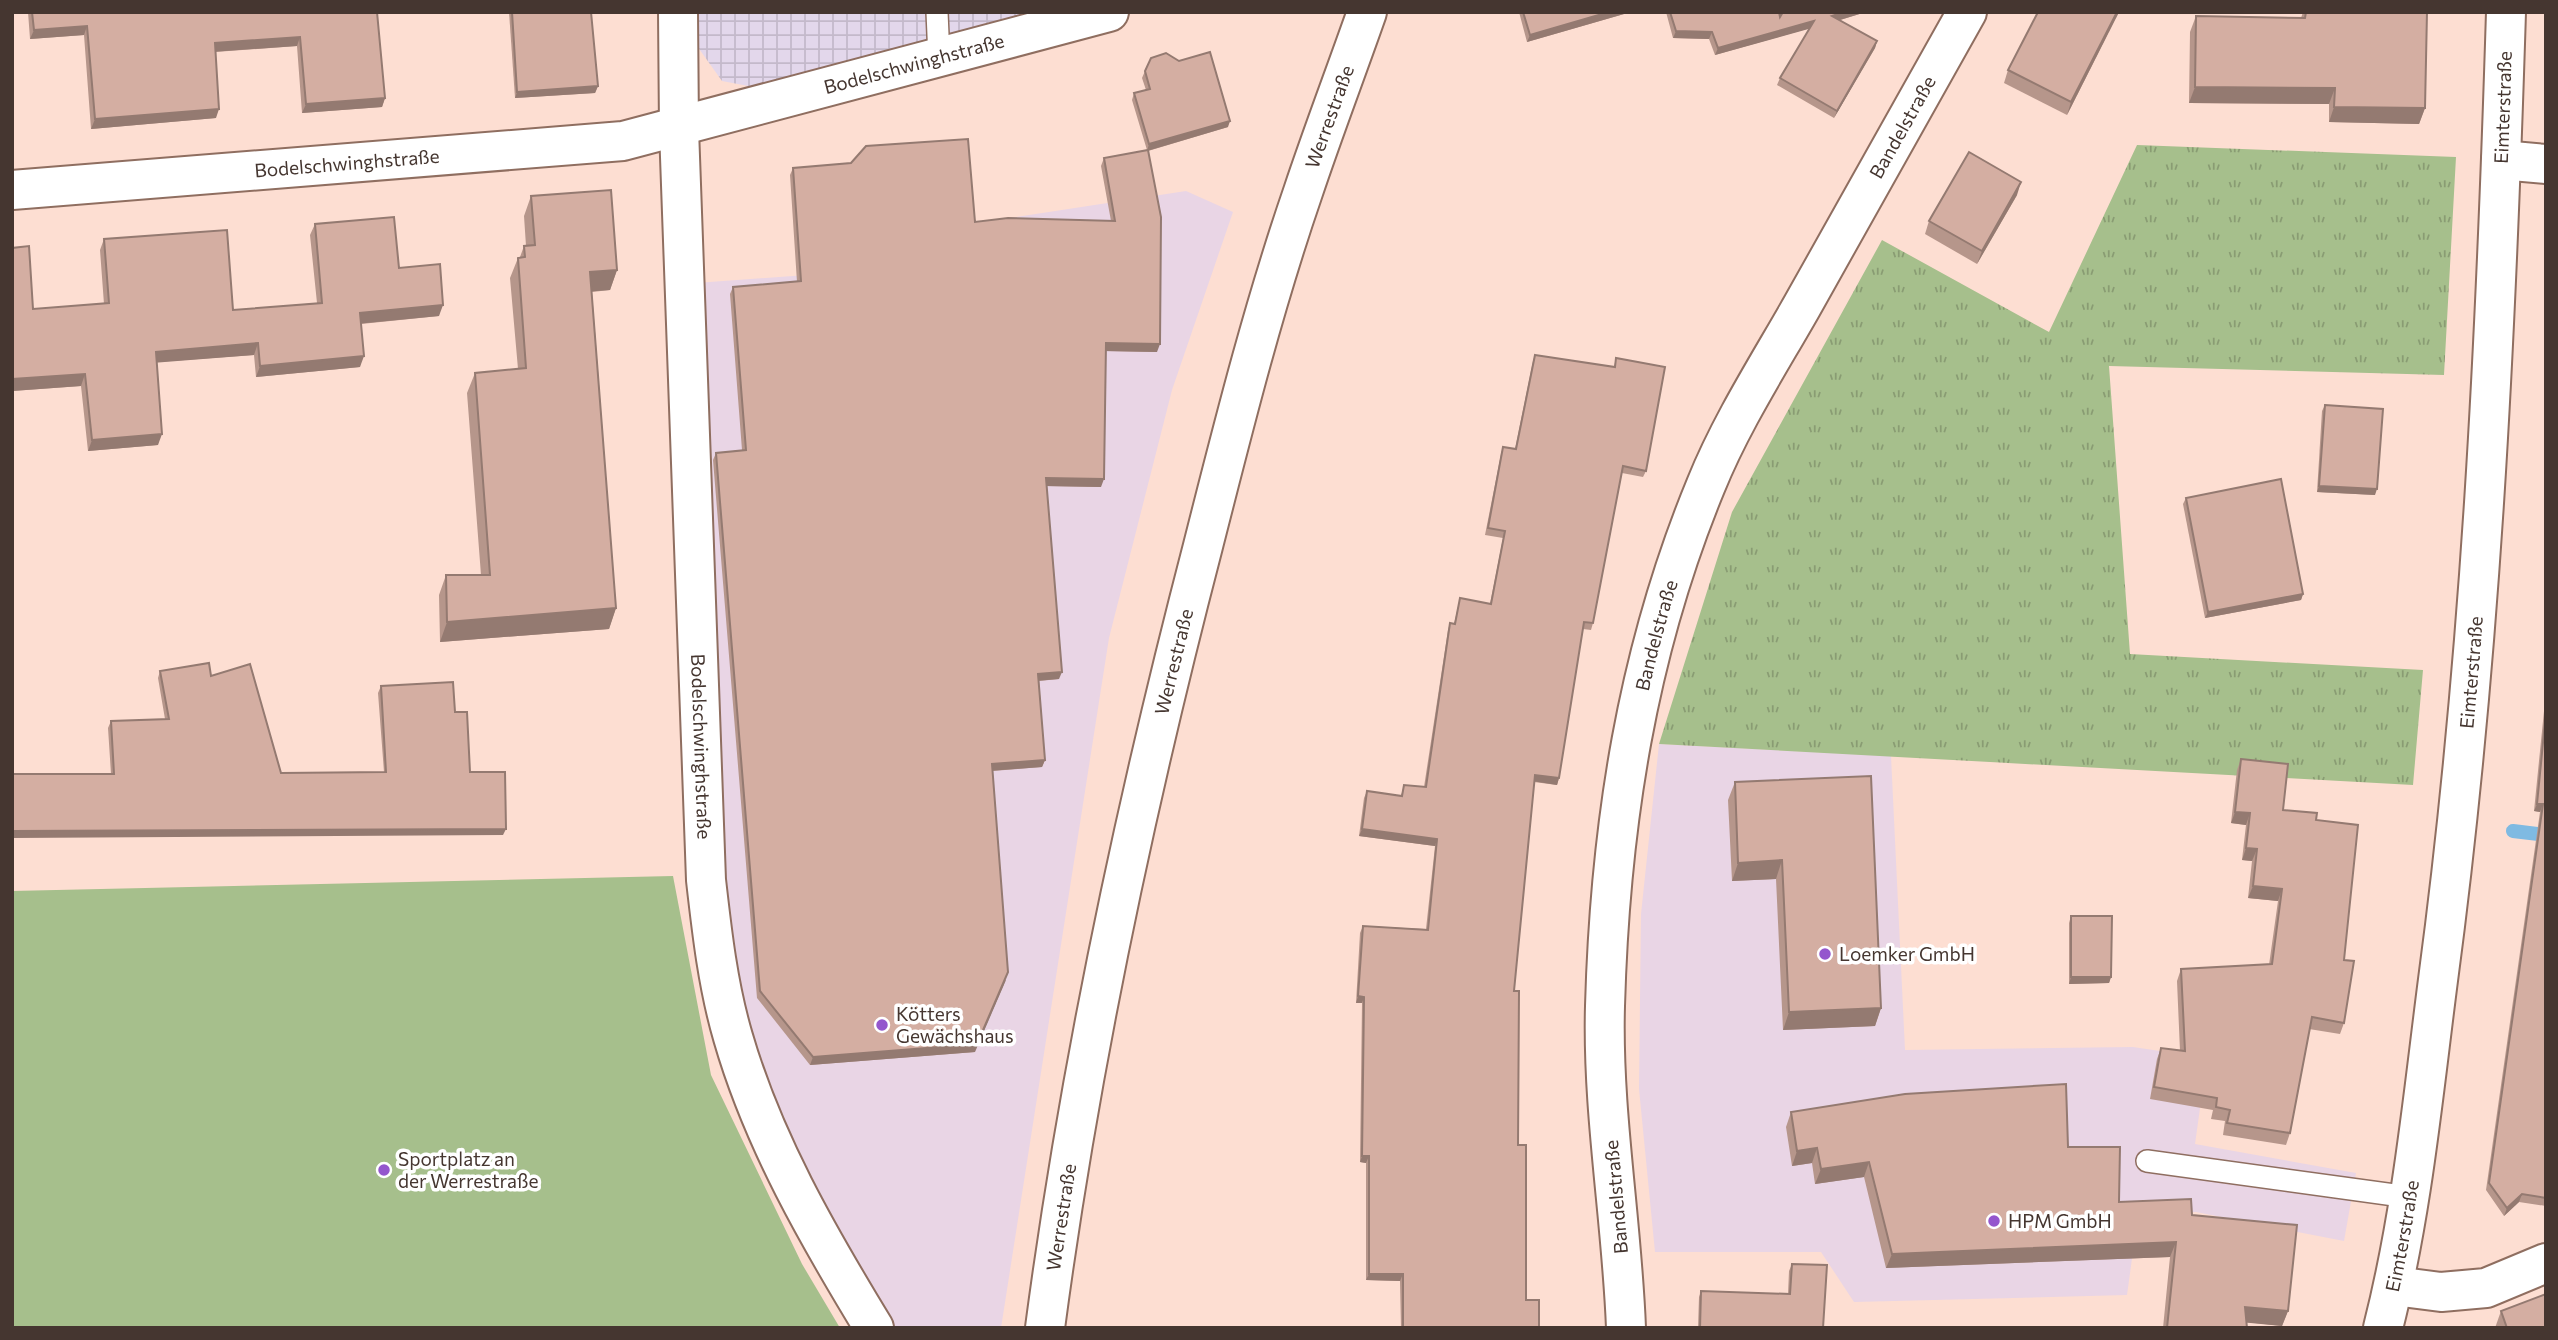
<svg xmlns="http://www.w3.org/2000/svg" width="2558" height="1340" font-family="Commissioner,sans-serif">
<style>
.commercial{fill:#e9d5e5}
.industrial{fill:url(#industrial-grid)}
.grass{fill:url(#grass-tufts)}
.garden{fill:#a6bf8c}
.lines{fill:none;stroke-linecap:round;stroke-linejoin:round}
.stream{stroke:#7fbae2;stroke-width:14}
.service-casing{stroke:#8f6e60;stroke-width:24}
.minor-casing{stroke:#8f6e60;stroke-width:42}
.secondary-casing{stroke:#8f6e60;stroke-width:42}
.service{stroke:#fff;stroke-width:21}
.minor{stroke:#fff;stroke-width:38}
.secondary{stroke:#fff;stroke-width:38}
.wall{fill:#b6968b}
.shaded-wall{fill:#947a71}
.building{fill:#d4aea2;stroke:#947a71;stroke-width:2}
.poi-dot{fill:#9456cd;stroke:#fff;stroke-width:2.5}
.labels{text-anchor:middle;stroke-width:7;stroke-linejoin:round;paint-order:stroke}
.street-label{font-size:19px;fill:#453630;stroke:#fff}
.poi-label{font-size:19px;fill:#453630;stroke:#fff;text-anchor:start}
</style>
<defs>
<pattern id="industrial-grid" width="8" height="8" patternUnits="userSpaceOnUse" patternTransform="scale(1.75)"><rect width="8" height="8" fill="#e3d7eb"/><path d="M0 4h8M4 0v8" fill="none" stroke="#c4b9ca"/></pattern>
<pattern id="grass-tufts" width="24" height="20" patternUnits="userSpaceOnUse" patternTransform="scale(1.75)"><rect width="24" height="20" fill="#a6bf8c"/><path d="M3 7l-1-3M5 7V3M7 7l1-3M15 17l-1-3M17 17v-4M19 17l1-3" fill="none" stroke="#899c73"/></pattern>
</defs>
<rect width="100%" height="100%" fill="#fdded2"/>
<g class="commercial">
<path d="M1186 191 1233 212 1172 390 1109 638 1001 1328H890L812 1200 744 1021 726 878 700 466 696 283 957 264V226Z"/>
<path d="M1659 744 1891 756 1905 1050 2133 1047 2207 1058 2195 1144 2356 1173 2344 1241 2196 1212 2138 1215 2127 1295 1854 1302 1821 1252H1655L1639 1089 1641 914Z"/>
</g>
<path class="industrial" d="M687 12H1053L779 92 722 81 687 32Z"/>
<path class="grass" d="M2137 145 2456 157 2444 375 2109 366 2130 654 2423 670 2413 785 1659 744 1732 512 1882 240 2049 332Z"/>
<path class="garden" d="M673 876 711 1075 802 1264 840 1328H12V891Z"/>
<g class="lines">
<path class="stream" d="M2513 831 2546 835"/>
<g class="service-casing">
<g id="service">
<path d="M937 12 939 58"/>
<path d="M2147 1161 2409 1197"/>
</g>
</g>
<g class="minor-casing">
<g id="minor">
<path id="s1" d="M678 12 679 129 706 880C712 933 718 986 733 1037 763 1141 818 1236 874 1328"/>
<path d="M2501 160 2546 164"/>
<path id="s2" d="M12 190 623 141 1109 12"/>
<path d="M2394 1286 2441 1292 2486 1288 2546 1263"/>
<path id="s3" d="M1626 1328C1622 1220 1602 1113 1605 1006 1610 826 1637 652 1706 485 1731 423 1769 364 1802 306 1857 208 1912 110 1967 12"/>
<path id="s4" d="M2383 1328C2412 1214 2423 1096 2438 980 2481 659 2496 336 2506 12"/>
</g>
</g>
<g class="secondary-casing">
<g id="secondary">
<path id="s5" d="M1045 1328C1080 1064 1136 803 1203 546 1233 428 1263 308 1303 192 1323 132 1346 72 1367 12"/>
</g>
</g>
<use href="#service" class="service"/>
<use href="#minor" class="minor"/>
<use href="#secondary" class="secondary"/>
</g>
<g class="wall">
<path d="M28 12H377L385 98 382 107 302 113 297 46 215 52 216 118 91 129 84 35 30 39Z"/>
<path d="M509 12H591L598 86 595 93 515 98Z"/>
<path d="M1519 12H1648L1624 14 1527 42Z"/>
<path d="M1666 12H1779L1780 17 1783 12H1866L1840 20 1877 41 1875 48 1834 118 1777 85 1780 78 1810 28 1715 55 1709 39 1673 38Z"/>
<path d="M2038 12H2119L2067 115 2004 83 2008 70Z"/>
<path d="M2303 12H2427L2425 108 2419 124 2329 122V104L2189 103 2190 32 2196 16 2301 18Z"/>
<path d="M1145 71 1228 127 1148 151 1157 352 1106 351 1101 487 1047 486 1059 679 1039 681 1045 760 1042 767 992 771 975 1052 810 1065 757 998 713 460 716 453 742 450 730 294 733 287 797 282 790 175 793 168 975 222 1111 221 1101 166 1104 158 1147 150 1132 100 1134 93 1146 90 1142 78Z"/>
<path d="M2017 195 1977 264 1925 234 1929 221Z"/>
<path d="M531 196 617 270 610 290 592 292 616 608 609 629 440 642 439 595 446 575H481L467 393 475 373 518 369 510 278 518 258 520 257 524 246H526L524 216Z"/>
<path d="M315 224 399 268 439 316 361 324 360 367 256 377 254 355 157 362 158 445 88 451 81 386 12 391V248L33 309 104 304 100 250 104 239 233 310 317 303 310 235Z"/>
<path d="M1535 355 1614 367 1616 358 1646 471 1643 477 1622 473 1593 623 1591 630 1583 629 1559 778 1557 785 1534 782 1514 991 1518 1145 1526 1300 1539 1328H1401L1400 1281 1366 1280V1163L1360 1162 1362 1003H1356L1360 933 1363 926 1426 929 1435 846 1359 836 1364 798 1367 791 1401 796 1404 785 1424 787 1448 630 1450 623 1454 624 1460 598 1490 604 1503 538 1485 535 1501 454 1503 447 1515 449 1533 361Z"/>
<path d="M2325 405 2375 495 2317 492 2322 411Z"/>
<path d="M2186 498 2303 594 2301 600 2205 618 2183 504Z"/>
<path d="M160 671 211 676 281 773 384 772 378 693 381 686 455 712 470 772 503 835 111 774 108 728 111 721 165 719 158 678Z"/>
<path d="M2546 691V1206L2519 1202 2504 1216 2486 1190 2540 812 2534 811Z"/>
<path d="M2241 759 2283 810 2316 820 2344 960V1023L2340 1034 2309 1029 2290 1133 2286 1145 2223 1135 2225 1121 2211 1119 2213 1110 2150 1099 2157 1059 2161 1048 2180 1051 2177 981 2181 969 2269 965 2278 901 2248 898 2252 861 2242 860 2246 825 2231 823 2237 770Z"/>
<path d="M1735 782 1881 1008 1875 1026 1783 1030 1776 879 1732 881 1728 800Z"/>
<path d="M2071 916 2111 977 2109 983 2069 984V923Z"/>
<path d="M1791 1112 2068 1147 2119 1202 2192 1215 2288 1311 2282 1326 2246 1322 2247 1328H2163L2170 1257 1886 1268 1864 1177 1815 1184 1812 1163 1792 1166 1786 1127Z"/>
<path d="M1792 1264 1823 1328H1698L1699 1297 1701 1291 1788 1294 1789 1271Z"/>
<path d="M2501 1311 2546 1328H2495Z"/>
</g>
<g class="shaded-wall">
<path d="M1609 12H1648L1624 14 1527 42 1530 35Z"/>
<path d="M1844 12H1866L1830 23 1832 16Z"/>
<path d="M2117 12H2119L2067 115 2071 102Z"/>
<path d="M1814 21 1812 28 1715 55 1718 48Z"/>
<path d="M87 26 84 35 30 39 34 30Z"/>
<path d="M1676 31 1712 32 1709 39 1673 38Z"/>
<path d="M300 37 297 46 211 52 215 43Z"/>
<path d="M1877 41 1875 48 1834 118 1837 111Z"/>
<path d="M598 86 595 93 515 98 517 92Z"/>
<path d="M2195 87 2335 88 2329 104 2189 103Z"/>
<path d="M385 98 382 107 302 113 306 104Z"/>
<path d="M2334 107 2425 108 2419 124 2329 122Z"/>
<path d="M219 109 216 118 91 129 95 119Z"/>
<path d="M1230 121 1228 127 1147 151 1149 144Z"/>
<path d="M2021 182 2017 195 1977 264 1982 251Z"/>
<path d="M617 270 610 290 583 292 590 272Z"/>
<path d="M443 305 439 316 356 324 360 313Z"/>
<path d="M258 343 254 355 152 363 156 352Z"/>
<path d="M1106 343 1160 344 1157 352 1103 351Z"/>
<path d="M364 356 360 367 256 377 260 366Z"/>
<path d="M85 374 81 386 12 391V379Z"/>
<path d="M162 434 158 445 88 451 92 440Z"/>
<path d="M1046 478 1104 479 1101 487 1043 486Z"/>
<path d="M2319 486 2377 489 2375 495 2317 492Z"/>
<path d="M2303 594 2301 600 2205 618 2208 612Z"/>
<path d="M616 608 609 629 440 642 447 622Z"/>
<path d="M1062 672 1059 679 1035 681 1038 674Z"/>
<path d="M1045 760 1042 767 989 771 992 764Z"/>
<path d="M1535 775 1559 778 1557 785 1532 781Z"/>
<path d="M2537 804H2543L2540 812 2534 811Z"/>
<path d="M2235 812 2250 813 2246 825 2231 823Z"/>
<path d="M506 829 503 835 12 838V831Z"/>
<path d="M1362 829 1437 839 1435 846 1359 836Z"/>
<path d="M2246 848 2257 849 2252 861 2242 860Z"/>
<path d="M1782 860 1776 879 1732 881 1738 863Z"/>
<path d="M2253 886 2282 889 2278 901 2248 898Z"/>
<path d="M2071 977H2111L2109 983 2069 984Z"/>
<path d="M1006 980 975 1052 810 1065 813 1057Z"/>
<path d="M1358 996 1364 997 1362 1003H1356Z"/>
<path d="M1881 1008 1875 1026 1783 1030 1789 1012Z"/>
<path d="M1817 1148 1812 1163 1792 1166 1797 1151Z"/>
<path d="M1362 1156H1369L1366 1163 1360 1162Z"/>
<path d="M1869 1162 1864 1177 1815 1184 1821 1169Z"/>
<path d="M2522 1194 2519 1202 2504 1216 2507 1208Z"/>
<path d="M2176 1242 2170 1257 1886 1268 1892 1254Z"/>
<path d="M1369 1274H1403L1400 1281 1366 1280Z"/>
<path d="M2245 1307 2288 1311 2282 1326 2240 1322Z"/>
</g>
<g class="building">
<path d="M32 12H377L385 98 306 104 300 37 215 43 219 109 95 119 87 26 34 30Z"/>
<path d="M512 12H591L598 86 517 92Z"/>
<path d="M1523 12H1609L1530 35Z"/>
<path d="M1670 12H1779L1780 17 1783 12H1844L1832 16 1877 41 1837 111 1780 78 1814 21 1718 48 1712 32 1676 31Z"/>
<path d="M2038 12H2117L2071 102 2008 70Z"/>
<path d="M2306 12H2427L2425 108 2334 107 2335 88 2195 87 2196 16 2305 18Z"/>
<path d="M1210 52 1230 121 1149 144 1134 93 1150 89 1145 71 1151 58 1166 53 1179 61Z"/>
<path d="M968 139 975 222 1008 218 1115 221 1104 158 1148 150 1161 217 1160 344 1106 343 1104 479 1046 478 1062 672 1038 674 1045 760 992 764 1008 972 977 1044 813 1057 760 991 716 453 746 450 733 287 801 281 793 168 851 163 866 146Z"/>
<path d="M1969 152 2021 182 1982 251 1929 221Z"/>
<path d="M611 190 617 270 590 272 616 608 447 622 446 575H490L475 373 526 368 518 258 525 257 524 246 535 245 531 196Z"/>
<path d="M394 217 399 268 440 264 443 305 360 313 364 356 260 366 258 343 156 352 162 434 92 440 85 374 12 379V248L29 246 33 309 109 303 104 239 227 230 233 310 322 303 315 224Z"/>
<path d="M1535 355 1615 367 1616 358 1665 367 1646 471 1623 466 1593 623 1584 622 1559 778 1535 775 1514 991H1519L1518 1145H1526V1300H1539V1328H1403V1274H1369V1156H1362L1364 997 1358 996 1363 926 1428 930 1437 839 1362 829 1367 791 1402 796 1404 785 1426 787 1450 623 1455 624 1460 598 1491 604 1505 531 1488 528 1503 447 1516 449Z"/>
<path d="M2325 405 2383 409 2377 489 2319 486Z"/>
<path d="M2281 479 2303 594 2208 612 2186 498Z"/>
<path d="M209 663 211 676 250 664 281 773 386 772 381 686 453 682 455 712H467L470 772H505L506 829 12 831V774H114L111 721 169 719 160 671Z"/>
<path d="M2546 712V1198L2522 1194 2507 1208 2489 1183 2543 804H2537Z"/>
<path d="M2241 759 2288 764 2283 810 2317 813 2316 820 2358 825 2344 960 2354 961 2344 1023 2312 1017 2290 1133 2227 1123 2230 1110 2216 1107 2217 1098 2154 1087 2161 1048 2185 1051 2181 969 2272 964 2282 889 2253 886 2257 849 2246 848 2250 813 2235 812Z"/>
<path d="M1871 776 1881 1008 1789 1012 1782 860 1738 863 1735 782Z"/>
<path d="M2071 916H2112L2111 977H2071Z"/>
<path d="M2066 1084 2068 1147H2120L2119 1202 2191 1199 2192 1215 2297 1225 2288 1311 2245 1307 2247 1328H2167L2176 1242 1892 1254 1869 1162 1821 1169 1817 1148 1797 1151 1791 1112 1905 1094Z"/>
<path d="M1792 1264 1827 1265 1823 1328H1700L1701 1291 1790 1294Z"/>
<path d="M2546 1294V1328H2507L2501 1311Z"/>
</g>
<g class="poi-dot">
<circle cx="1825" cy="954" r="7"/>
<circle cx="882" cy="1025" r="7"/>
<circle cx="384" cy="1170" r="7"/>
<circle cx="1994" cy="1221" r="7"/>
</g>
<g class="labels">
<g class="street-label">
<text dy="7" stroke="none"><textPath href="#s2" startOffset="914">Bodelschwinghstraße</textPath></text>
<text dy="7" stroke="none"><textPath href="#s4" startOffset="1228">Eimterstraße</textPath></text>
<text dy="7" stroke="none"><textPath href="#s5" startOffset="1246">Werrestraße</textPath></text>
<text dy="7" stroke="none"><textPath href="#s3" startOffset="1265">Bandelstraße</textPath></text>
<text dy="7" stroke="none"><textPath href="#s2" startOffset="336">Bodelschwinghstraße</textPath></text>
<text dy="7" stroke="none"><textPath href="#s3" startOffset="698">Bandelstraße</textPath></text>
<text dy="7" stroke="none"><textPath href="#s5" startOffset="679">Werrestraße</textPath></text>
<text dy="7" stroke="none"><textPath href="#s4" startOffset="662">Eimterstraße</textPath></text>
<text dy="7" stroke="none"><textPath href="#s1" startOffset="735">Bodelschwinghstraße</textPath></text>
<text transform="translate(1616 1197) rotate(-95)" y="7">Bandelstraße</text>
<text dy="7" stroke="none"><textPath href="#s5" startOffset="112">Werrestraße</textPath></text>
<text dy="7" stroke="none"><textPath href="#s4" startOffset="94">Eimterstraße</textPath></text>
</g>
<g class="poi-label">
<text x="1839" y="961">Loemker GmbH</text>
<text x="896" y="1021">Kötters<tspan x="896" dy="22">Gewächshaus</tspan></text>
<text x="398" y="1166">Sportplatz an<tspan x="398" dy="22">der Werrestraße</tspan></text>
<text x="2008" y="1228">HPM GmbH</text>
</g>
</g>
<rect width="2558" height="1340" fill="none" stroke="#453630" stroke-width="28"/>
</svg>
